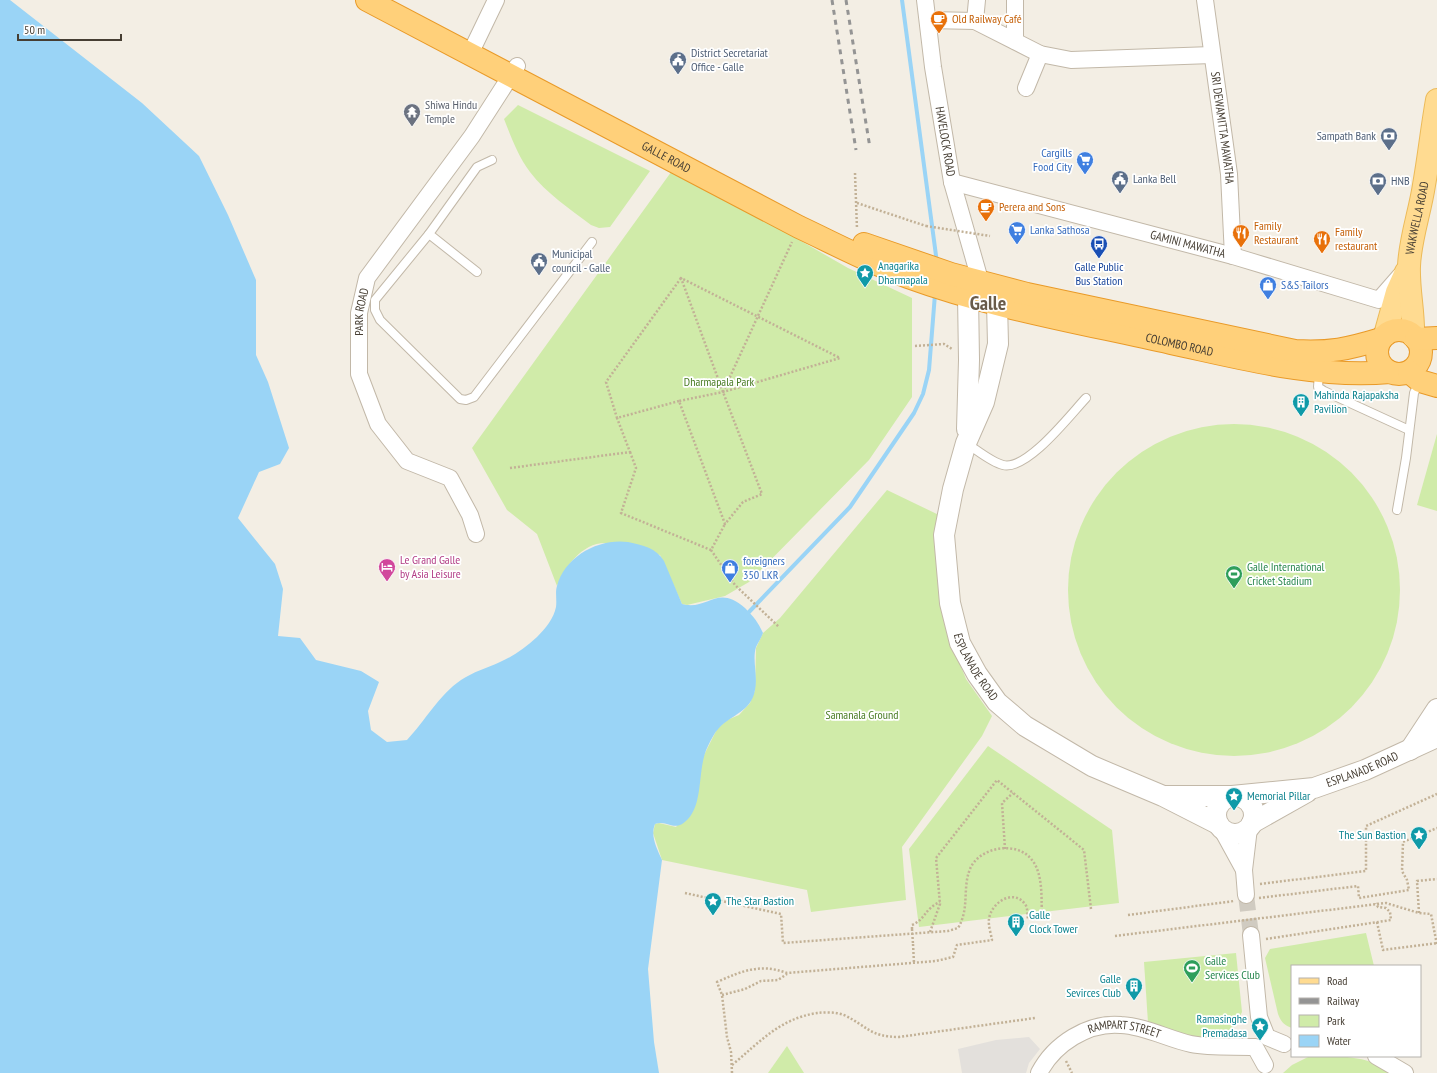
<svg xmlns="http://www.w3.org/2000/svg" width="1437" height="1073" font-family="'PT Sans Narrow',sans-serif">
<style>
.green{fill:#d0eba9}
.parking{fill:#e3e0dc}
.water{fill:#9ad4f6}
.lines{fill:none;stroke-linecap:round;stroke-linejoin:round}
.stream{stroke:#9ad4f6;stroke-width:4}
.minor-tunnel{stroke:#d0cbc1;stroke-width:16;stroke-dasharray:16 8;stroke-linecap:butt}
.service-casing{stroke:#c2b8a8;stroke-width:10}
.minor-casing{stroke:#c2b8a8;stroke-width:18}
.tertiary-casing{stroke:#c2b8a8;stroke-width:22}
.primary-casing{stroke:#ecba58;stroke-width:24}
.trunk-casing{stroke:#e99a28;stroke-width:24}
.path{stroke:#c2b196;stroke-width:2.5;stroke-dasharray:2 2;stroke-linecap:butt}
.service{stroke:#fff;stroke-width:8}
.minor{stroke:#fff;stroke-width:16}
.tertiary{stroke:#fff;stroke-width:20}
.primary{stroke:#ffdb91;stroke-width:22}
.trunk{stroke:#ffd07a;stroke-width:22}
.rail{stroke:#949494;stroke-width:3;stroke-dasharray:5 5;stroke-linecap:butt}
.path-bridge{stroke:#c2b196;stroke-width:2.5;stroke-dasharray:2 2;stroke-linecap:butt}
.labels{text-anchor:middle;stroke-width:3.5;stroke-linejoin:round;paint-order:stroke}
.food-label{font-size:12px;fill:#c56008;stroke:#fff;text-anchor:start}
.service-label{font-size:12px;fill:#4e5e75;stroke:#fff;text-anchor:start}
.worship-label{font-size:12px;fill:#5b616d;stroke:#fff;text-anchor:start}
.street-label{font-size:12px;fill:#463e33;stroke:#fff}
.shop-label{font-size:12px;fill:#366cbe;stroke:#fff;text-anchor:start}
.culture-label{font-size:12px;fill:#0d838f;stroke:#fff;text-anchor:start}
.transit-label{font-size:12px;fill:#164399;stroke:#fff}
.park-label{font-size:12px;fill:#487b22;stroke:#fff}
.hotel-label{font-size:12px;fill:#b23c85;stroke:#fff;text-anchor:start}
.leisure-label{font-size:12px;fill:#27864d;stroke:#fff;text-anchor:start}
.town-label{font-size:20px;font-weight:bold;fill:#695b4a;stroke:#fff}
</style>
<rect width="100%" height="100%" fill="#f3eee4"/>
<g class="green">
<path d="M518 105 650 171 610 227 599 228 591 225C570 209 546 193 530 172 518 156 511 137 504 119Z"/>
<path d="M674 168 848 268 912 298V397L869 460 749 582 725 596 687 605 682 604 660 555C645 552 620 544 605 543 582 543 565 567 557 586L537 534 507 510 472 448Z"/>
<circle cx="1234" cy="590" r="166"/>
<path d="M1437 434V511L1417 505Z"/>
<path d="M887 490 941 516 940 577 946 629 966 679 992 716 982 736 902 847 906 900 811 912 807 890 662 860 653 833 655 824 659 823 676 827 697 799 702 759 717 729 727 720 739 715 750 703 755 690 756 648 763 633 780 618Z"/>
<path d="M988 746 1112 830 1119 903 919 927 909 849Z"/>
<path d="M1366 933 1374 966H1292V1028C1284 1025 1281 1022 1278 1014L1265 958 1270 949Z"/>
<path d="M1236 953 1242 1012C1238 1020 1233 1030 1226 1035 1206 1047 1167 1031 1148 1023L1144 962Z"/>
<path d="M787 1046 804 1073H768Z"/>
<path d="M1310 1056C1338 1056 1369 1055 1392 1073H1283L1292 1065Z"/>
</g>
<path class="parking" d="M1029 1037 1040 1049 1029 1063 1026 1073H962L958 1049 996 1040Z"/>
<path class="water" d="M0 0H10L142 103 199 156 228 215 256 280V355L268 382 289 448 280 464 259 472 238 518 275 564 283 589 278 636 300 638 316 660 361 671 379 682 368 711 371 730 387 742 407 740C425 721 439 695 461 680 473 672 487 668 500 662 514 656 525 648 537 637 545 629 554 618 556 607 557 600 555 592 557 586 565 556 599 538 628 542 643 545 656 548 664 561L682 604C708 611 717 583 745 608 754 617 758 622 763 633 761 638 758 643 756 647 752 660 758 676 755 690 751 712 732 714 719 728 714 733 711 740 708 746 697 767 704 802 688 819 674 834 669 819 655 824 650 836 657 849 662 860L648 969 654 1042 659 1073H0Z"/>
<g class="lines">
<g class="stream">
<path d="M902 0 937 263"/>
<path d="M749 612 850 507 914 413 923 394 929 370 935 294"/>
</g>
<path class="minor-tunnel" d="M1246 895 1251 935"/>
<g class="service-casing">
<g id="service">
<path d="M429 234 375 300V310L380 320 460 399 466 400 474 397 592 242"/>
<path d="M477 272 429 234 477 167 492 160"/>
<path d="M1319 373 1318 387 1324 391 1409 430"/>
<path d="M966 443C977 450 991 462 1003 465 1027 471 1070 415 1086 398"/>
<path d="M1397 510 1406 458 1414 393 1419 382"/>
</g>
</g>
<g class="minor-casing">
<g id="minor">
<path id="s1" d="M925 0 933 67 952 182 980 280"/>
<path d="M977 0 975 21 1040 54 1071 60 1212 55"/>
<path d="M1015 0V41"/>
<path id="s2" d="M1205 0 1229 174 1233 256"/>
<path d="M929 20 975 21"/>
<path d="M470 54 496 0"/>
<path d="M1026 88 1040 54"/>
<path id="s3" d="M952 182 1233 256 1379 300 1400 276"/>
<path id="s4" d="M476 534 470 515 450 478 407 461 378 424 359 374V313L367 278 472 136 517 66"/>
<path d="M1221 828 1244 870"/>
<path d="M1246 895 1244 870 1249 828"/>
<path d="M1251 935 1259 1017 1267 1037 1284 1044"/>
<path d="M1376 1056 1405 1073"/>
<path id="s5" d="M1039 1073C1054 1044 1088 1022 1121 1025 1145 1026 1168 1039 1191 1044 1211 1048 1234 1046 1255 1047L1265 1065"/>
</g>
</g>
<g class="tertiary-casing">
<g id="tertiary">
<path id="s6" d="M997 303 998 344 984 402 966 443 953 489 944 535 950 603 960 643 977 674 997 702 1025 726 1092 766 1163 796 1218 824"/>
<path d="M967 429 969 360 968 295"/>
<path d="M1410 750 1437 709"/>
<path id="s7" d="M1166 796H1232L1314 788 1365 770 1437 737"/>
<circle cx="1235" cy="815" r="19"/>
<path d="M1252 823 1307 792"/>
</g>
</g>
<g class="primary-casing">
<g id="primary">
<path d="M1385 335 1397 292 1406 272"/>
<path id="s8" d="M1413 336C1414 313 1408 290 1409 266 1410 239 1420 212 1424 185 1429 157 1432 128 1437 100"/>
</g>
</g>
<g class="trunk-casing">
<g id="trunk">
<path id="s9" d="M367 0 799 227C835 244 871 263 908 277 993 308 1083 323 1171 343 1241 358 1318 379 1390 372"/>
<path d="M864 244 951 274 1027 294 1295 351C1330 353 1348 349 1381 339"/>
<circle cx="1399" cy="352" r="22"/>
<path d="M1416 339 1437 338"/>
<path d="M1409 372 1420 381 1437 386"/>
</g>
</g>
<g class="path">
<path d="M855 173 857 229"/>
<path d="M857 203 926 226"/>
<path d="M915 346 944 344 952 349"/>
<path d="M723 392 681 278 840 358 723 392 679 401 725 524 743 502 762 494 723 392"/>
<path d="M723 392 792 242"/>
<path d="M679 401 617 418 606 382 681 278"/>
<path d="M630 452 636 468 621 513 711 550 725 524"/>
<path d="M510 468 630 452 617 418"/>
<path d="M711 550 735 585 779 627"/>
<path d="M1005 849 1002 803 1013 793"/>
<path d="M1260 884 1366 871V826L1437 794"/>
<path d="M685 893 781 914 783 943 948 931 958 928C970 908 962 889 970 869 979 847 1017 840 1032 860 1044 875 1041 902 1042 920"/>
<path d="M1259 898 1358 886 1359 898 1409 890 1407 880 1402 871 1403 842 1437 828"/>
<path d="M1419 913 1417 881 1437 879"/>
<path d="M1128 915 1234 901"/>
<path d="M1377 922 1383 950 1437 943"/>
<path d="M912 929V925C926 919 924 909 940 902"/>
<path d="M930 932 940 904 936 858 997 780 1084 850 1091 909"/>
<path d="M1115 936 1386 903 1419 913 1431 914 1437 945"/>
<path d="M1266 939 1391 920 1390 912 1386 908 1378 907 1376 903"/>
<path d="M913 944 914 963"/>
<path d="M722 995 745 989 761 981 778 980 787 974"/>
<path d="M1066 1061 1072 1073"/>
<path d="M732 1065C760 1042 779 1019 817 1013 825 1012 836 1012 844 1015 867 1026 870 1037 899 1037L1035 1018"/>
<path d="M732 1073 731 1052 727 1037 722 995 717 982C742 971 760 963 787 973L936 961 953 957 957 945 992 940C991 934 988 925 989 919 991 903 1013 888 1025 904 1028 908 1027 914 1028 919"/>
</g>
<use href="#service" class="service"/>
<use href="#minor" class="minor"/>
<use href="#tertiary" class="tertiary"/>
<use href="#primary" class="primary"/>
<use href="#trunk" class="trunk"/>
<g class="rail">
<path d="M832 0 856 150"/>
<path d="M846 0 870 148"/>
</g>
<g class="path-bridge">
<path d="M926 226 990 236"/>
<path d="M912 929 913 944"/>
</g>
</g>
<defs>
<g id="cafe-pin" transform="scale(0.9)"><path d="M0 17L-7.5 6A9.5 9.5 0 1 1 7.5 6Z" fill="#e8710a" stroke="#fff"/><path d="M-5.5-4.5H6V0H3Q3 3.5 0 3.5H-2.5Q-5.5 3.5-5.5 0ZM3-3.2v2h1.7v-2ZM-6 4.5H4V6H-6Z" fill="#fff"/></g>
<g id="civic-pin" transform="scale(0.9)"><path d="M0 17L-7.5 6A9.5 9.5 0 1 1 7.5 6Z" fill="#5c6f8a" stroke="#fff"/><path d="M-.6-6.5H3V-4.5H.6V-3L4-1V1h2V6H-6V1h2V-1L-.6-3ZM-1.2 2.5V6h2.4V2.5Z" fill="#fff"/></g>
<g id="temple-pin" transform="scale(0.9)"><path d="M0 17L-7.5 6A9.5 9.5 0 1 1 7.5 6Z" fill="#6b7280" stroke="#fff"/><path d="M0-6L5-2H3V0L6.5 2.5H4V6H1.5V3h-3V6H-4V2.5H-6.5L-3 0V-2H-5Z" fill="#fff"/></g>
<g id="bank-pin" transform="scale(0.9)"><path d="M0 17L-7.5 6A9.5 9.5 0 1 1 7.5 6Z" fill="#5c6f8a" stroke="#fff"/><path d="M-6-4H6V4H-6ZM0-2.3a2.3 2.3 0 1 0 0 4.6a2.3 2.3 0 1 0 0-4.6Z" fill="#fff"/></g>
<g id="supermarket-pin" transform="scale(0.9)"><path d="M0 17L-7.5 6A9.5 9.5 0 1 1 7.5 6Z" fill="#3f7fe0" stroke="#fff"/><path d="M-6-5.5h2.5l.6 2H6L4.5 2H-2.5L-4.4-4H-6ZM-1.5 3.2a1.3 1.3 0 1 0 .1 0ZM3 3.2a1.3 1.3 0 1 0 .1 0Z" fill="#fff"/></g>
<g id="restaurant-pin" transform="scale(0.9)"><path d="M0 17L-7.5 6A9.5 9.5 0 1 1 7.5 6Z" fill="#e8710a" stroke="#fff"/><path d="M-5-6h1v4h1v-4h1v4h1v-4h1v5L-1.5 .5V6h-2V.5L-5-1ZM5-6V6H3V1.5H1.5Q1.5-4 5-6Z" fill="#fff"/></g>
<g id="bus-pin" transform="scale(0.9)"><path d="M0 17L-7.5 6A9.5 9.5 0 1 1 7.5 6Z" fill="#1a4fb4" stroke="#fff"/><path d="M-5-6H5V4H4V6H2V4H-2V6H-4V4H-5ZM-3.5-4V0h7V-4ZM-3.5 1.2v1.5H-2V1.2ZM2 1.2v1.5H3.5V1.2Z" fill="#fff"/></g>
<g id="sight-pin" transform="scale(0.9)"><path d="M0 17L-7.5 6A9.5 9.5 0 1 1 7.5 6Z" fill="#0f9aa8" stroke="#fff"/><path d="M0-6L1.8-2.2L6-1.7L2.9 1.2L3.7 5.4L0 3.3L-3.7 5.4L-2.9 1.2L-6-1.7L-1.8-2.2Z" fill="#fff"/></g>
<g id="shop-pin" transform="scale(0.9)"><path d="M0 17L-7.5 6A9.5 9.5 0 1 1 7.5 6Z" fill="#3f7fe0" stroke="#fff"/><path d="M-5-2.5h2.3a2.7 3.5 0 0 1 5.4 0H5L5.5 6h-11ZM-1.5-2.5h3a1.5 2.3 0 0 0-3 0Z" fill="#fff"/></g>
<g id="building-pin" transform="scale(0.9)"><path d="M0 17L-7.5 6A9.5 9.5 0 1 1 7.5 6Z" fill="#0f9aa8" stroke="#fff"/><path d="M-4-6H4V6H1V3H-1V6H-4ZM-2.5-4.3h1.7v1.8h-1.7ZM.8-4.3h1.7v1.8H.8ZM-2.5-1h1.7V.8h-1.7ZM.8-1h1.7V.8H.8Z" fill="#fff"/></g>
<g id="hotel-pin" transform="scale(0.9)"><path d="M0 17L-7.5 6A9.5 9.5 0 1 1 7.5 6Z" fill="#d1479c" stroke="#fff"/><path d="M-6-4.5h1.5V1H6V5H4.5V3h-9V5H-6ZM-4 0a1.8 1.8 0 1 1 3.6 0ZM.5 0V-2.5h3Q6-2.5 6 0Z" fill="#fff"/></g>
<g id="stadium-pin" transform="scale(0.9)"><path d="M0 17L-7.5 6A9.5 9.5 0 1 1 7.5 6Z" fill="#2e9e5b" stroke="#fff"/><path d="M0-5a6.5 5 0 1 0 0 10a6.5 5 0 1 0 0-10ZM-3.5-1.8h7v3.6h-7Z" fill="#fff"/></g>
</defs>
<g fill-rule="evenodd">
<use href="#cafe-pin" x="939" y="19"/>
<use href="#civic-pin" x="678" y="60"/>
<use href="#temple-pin" x="412" y="112"/>
<use href="#bank-pin" x="1389" y="136"/>
<use href="#supermarket-pin" x="1085" y="160"/>
<use href="#civic-pin" x="1120" y="179"/>
<use href="#bank-pin" x="1378" y="181"/>
<use href="#cafe-pin" x="986" y="207"/>
<use href="#supermarket-pin" x="1017" y="230"/>
<use href="#restaurant-pin" x="1241" y="233"/>
<use href="#restaurant-pin" x="1322" y="239"/>
<use href="#bus-pin" x="1099" y="244"/>
<use href="#civic-pin" x="539" y="261"/>
<use href="#sight-pin" x="865" y="273"/>
<use href="#shop-pin" x="1268" y="285"/>
<use href="#building-pin" x="1301" y="402"/>
<use href="#hotel-pin" x="387" y="567"/>
<use href="#shop-pin" x="730" y="568"/>
<use href="#stadium-pin" x="1234" y="574"/>
<use href="#sight-pin" x="1234" y="796"/>
<use href="#sight-pin" x="1419" y="835"/>
<use href="#sight-pin" x="713" y="901"/>
<use href="#building-pin" x="1016" y="922"/>
<use href="#stadium-pin" x="1192" y="968"/>
<use href="#building-pin" x="1134" y="986"/>
<use href="#sight-pin" x="1260" y="1026"/>
</g>
<g class="labels">
<g class="food-label">
<text x="952" y="23">Old Railway Café</text>
<text x="999" y="211">Perera and Sons</text>
<text x="1254" y="230">Family<tspan x="1254" dy="14">Restaurant</tspan></text>
<text x="1335" y="236">Family<tspan x="1335" dy="14">restaurant</tspan></text>
</g>
<g class="service-label">
<text x="691" y="57">District Secretariat<tspan x="691" dy="14">Office - Galle</tspan></text>
<text x="1376" y="140" text-anchor="end">Sampath Bank</text>
<text x="1133" y="183">Lanka Bell</text>
<text x="1391" y="185">HNB</text>
<text x="552" y="258">Municipal<tspan x="552" dy="14">council - Galle</tspan></text>
</g>
<g class="worship-label">
<text x="425" y="109">Shiwa Hindu<tspan x="425" dy="14">Temple</tspan></text>
</g>
<g class="street-label">
<text dy="4" stroke="none"><textPath href="#s2" startOffset="129">SRI DEWAMITTA MAWATHA</textPath></text>
<text dy="4" stroke="none"><textPath href="#s1" startOffset="143">HAVELOCK ROAD</textPath></text>
<text dy="4" stroke="none"><textPath href="#s9" startOffset="338">GALLE ROAD</textPath></text>
<text dy="4" stroke="none"><textPath href="#s8" startOffset="119">WAKWELLA ROAD</textPath></text>
<text dy="4" stroke="none"><textPath href="#s3" startOffset="244">GAMINI MAWATHA</textPath></text>
<text dy="4" stroke="none"><textPath href="#s4" startOffset="271">PARK ROAD</textPath></text>
<text dy="4" stroke="none"><textPath href="#s9" startOffset="888">COLOMBO ROAD</textPath></text>
<text dy="4" stroke="none"><textPath href="#s6" startOffset="378">ESPLANADE ROAD</textPath></text>
<text dy="4" stroke="none"><textPath href="#s7" startOffset="200">ESPLANADE ROAD</textPath></text>
<text dy="4" stroke="none"><textPath href="#s5" startOffset="104">RAMPART STREET</textPath></text>
</g>
<g class="shop-label">
<text x="1072" y="157" text-anchor="end">Cargills<tspan x="1072" dy="14">Food City</tspan></text>
<text x="1030" y="234">Lanka Sathosa</text>
<text x="1281" y="289">S&amp;S Tailors</text>
<text x="743" y="565">foreigners<tspan x="743" dy="14">350 LKR</tspan></text>
</g>
<g class="culture-label">
<text x="878" y="270">Anagarika<tspan x="878" dy="14">Dharmapala</tspan></text>
<text x="1314" y="399">Mahinda Rajapaksha<tspan x="1314" dy="14">Pavilion</tspan></text>
<text x="1247" y="800">Memorial Pillar</text>
<text x="1406" y="839" text-anchor="end">The Sun Bastion</text>
<text x="726" y="905">The Star Bastion</text>
<text x="1029" y="919">Galle<tspan x="1029" dy="14">Clock Tower</tspan></text>
<text x="1121" y="983" text-anchor="end">Galle<tspan x="1121" dy="14">Sevirces Club</tspan></text>
<text x="1247" y="1023" text-anchor="end">Ramasinghe<tspan x="1247" dy="14">Premadasa</tspan></text>
</g>
<g class="transit-label">
<text x="1099" y="271">Galle Public<tspan x="1099" dy="14">Bus Station</tspan></text>
</g>
<g class="park-label">
<text x="719" y="386">Dharmapala Park</text>
<text x="862" y="719">Samanala Ground</text>
</g>
<g class="hotel-label">
<text x="400" y="564">Le Grand Galle<tspan x="400" dy="14">by Asia Leisure</tspan></text>
</g>
<g class="leisure-label">
<text x="1247" y="571">Galle International<tspan x="1247" dy="14">Cricket Stadium</tspan></text>
<text x="1205" y="965">Galle<tspan x="1205" dy="14">Services Club</tspan></text>
</g>
<g class="town-label">
<text x="988" y="310">Galle</text>
</g>
</g>
<rect x="1291" y="965" width="130" height="92" fill="#ffffff" stroke="#b5b2ad"/>
<rect x="1299" y="978" width="20" height="6" fill="#ffdb91" stroke="#b5b2ad"/>
<text x="1327" y="985" font-size="12" fill="#463e33">Road</text>
<rect x="1299" y="998" width="20" height="6" fill="#949494" stroke="#b5b2ad"/>
<text x="1327" y="1005" font-size="12" fill="#463e33">Railway</text>
<rect x="1299" y="1015" width="20" height="12" fill="#d0eba9" stroke="#b5b2ad"/>
<text x="1327" y="1025" font-size="12" fill="#463e33">Park</text>
<rect x="1299" y="1035" width="20" height="12" fill="#9ad4f6" stroke="#b5b2ad"/>
<text x="1327" y="1045" font-size="12" fill="#463e33">Water</text>
<path d="M18 34v6h103v-6" fill="none" stroke="#463e33" stroke-width="2"/>
<text x="24" y="34" font-size="12" fill="#463e33" stroke="#ffffff" stroke-width="3" paint-order="stroke">50 m</text>
</svg>
